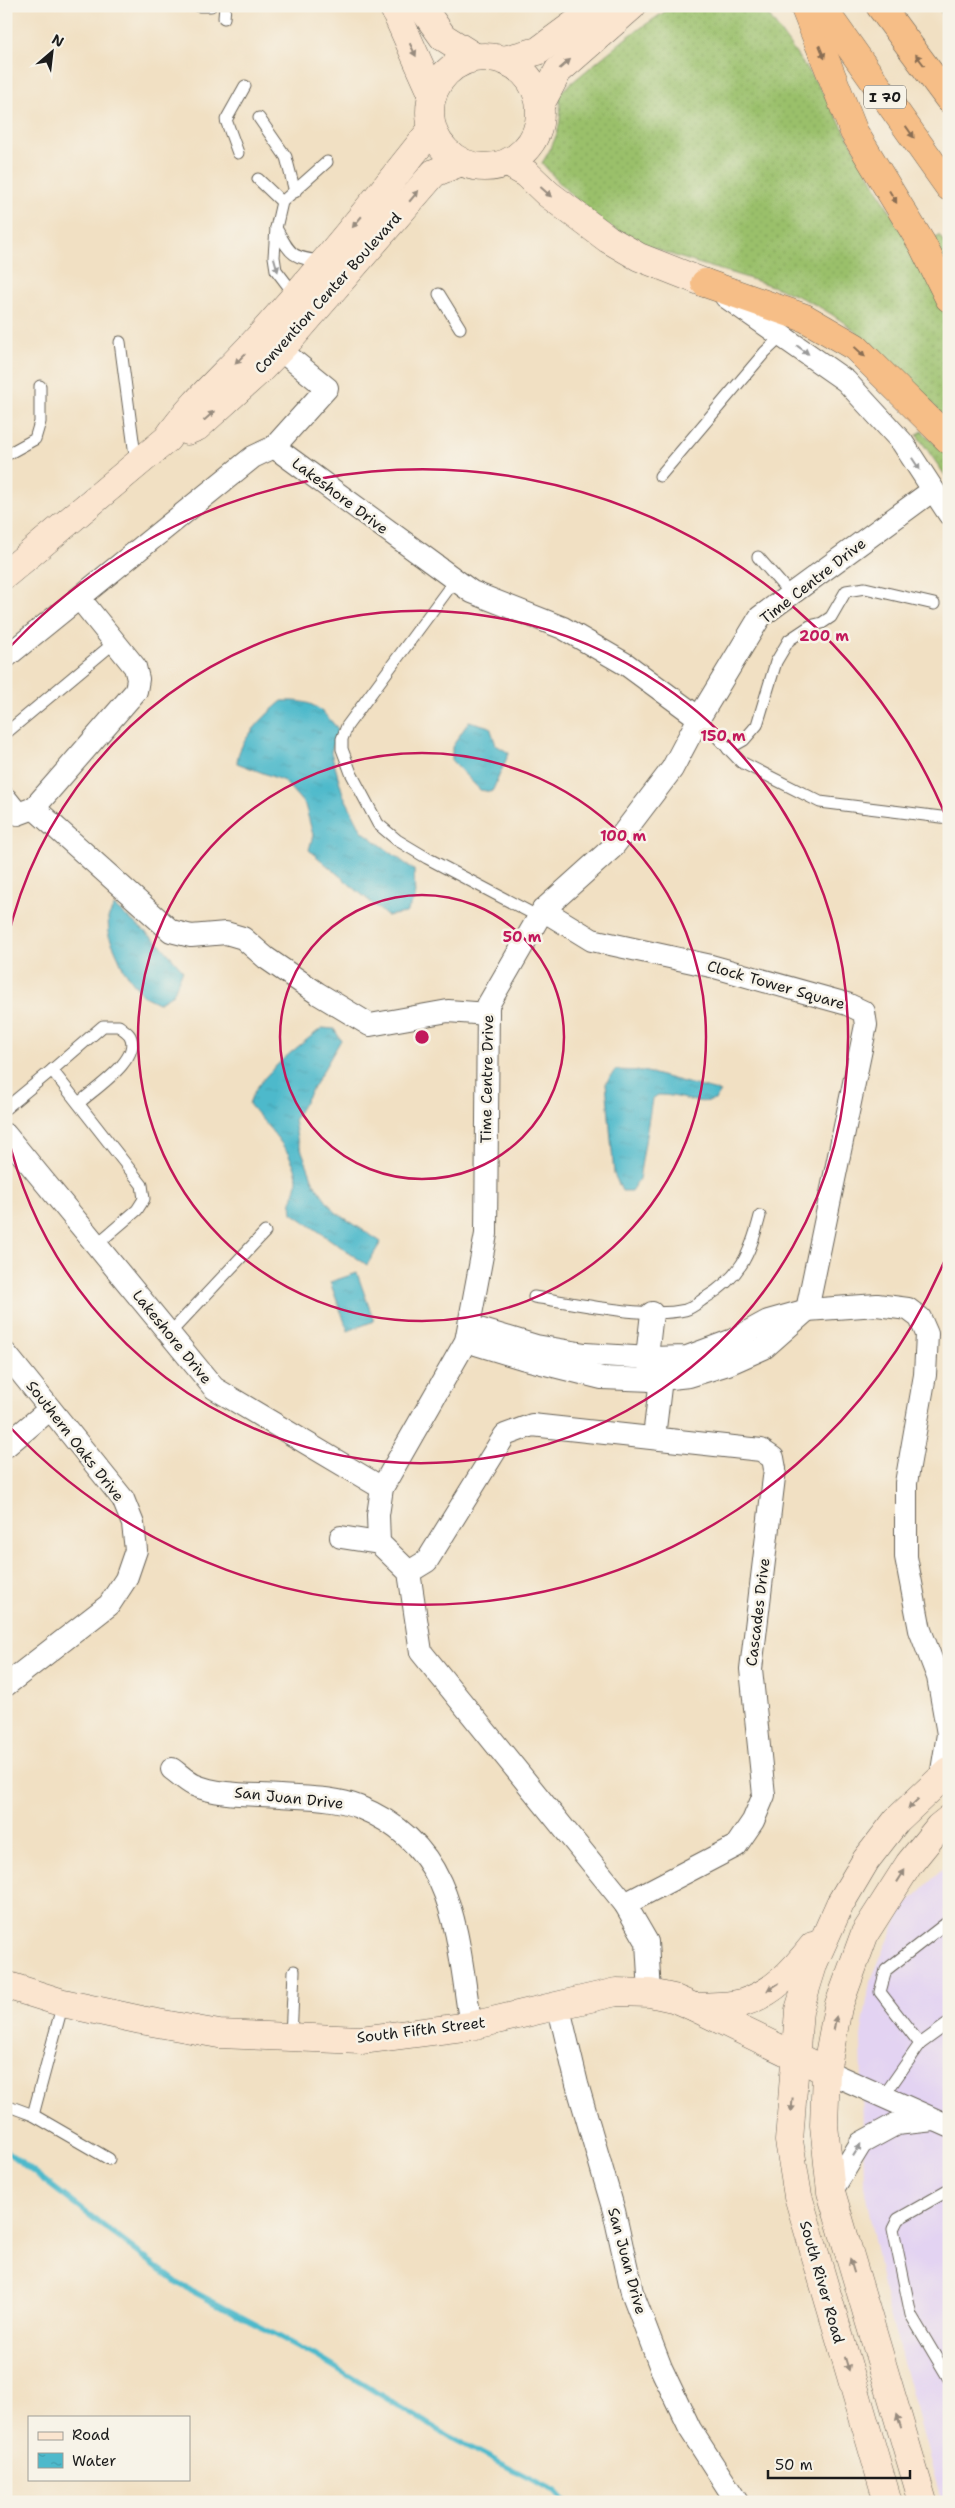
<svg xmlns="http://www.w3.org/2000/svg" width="955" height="2508" font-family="'Shantell Sans',sans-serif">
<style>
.built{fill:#e3d3f2}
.grass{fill:url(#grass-dots);stroke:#5b6e44}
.water{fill:url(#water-ripples);stroke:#356a74}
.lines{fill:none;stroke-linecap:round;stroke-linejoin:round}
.stream{stroke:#4eb9cb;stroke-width:5.5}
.lane-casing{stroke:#676156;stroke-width:13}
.street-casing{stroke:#676156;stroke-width:24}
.secondary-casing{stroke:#676156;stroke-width:29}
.highway-casing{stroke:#676156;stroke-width:29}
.lane{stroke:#fff;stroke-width:11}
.street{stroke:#fff;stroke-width:22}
.secondary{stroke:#fbe5cf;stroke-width:28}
.highway{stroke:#f6be87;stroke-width:28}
.oneway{fill:#978b7e}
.oneway2{fill:#896d52}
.oneway3{fill:#999}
.ring{fill:none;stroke:#c2185b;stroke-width:2.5}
.labels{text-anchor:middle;stroke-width:5;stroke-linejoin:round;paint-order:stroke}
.shield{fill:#f7f3e8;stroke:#5e5c59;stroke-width:1}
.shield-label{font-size:14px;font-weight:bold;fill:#1c1c1c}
.street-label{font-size:15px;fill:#1c1c1c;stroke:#f7f3e8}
.centre{fill:#c2185b;stroke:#f7f3e8;stroke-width:2.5}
.ring-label{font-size:15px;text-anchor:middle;font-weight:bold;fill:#c2185b;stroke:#f7f3e8;stroke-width:5;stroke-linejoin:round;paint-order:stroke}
</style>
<defs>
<pattern id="grass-dots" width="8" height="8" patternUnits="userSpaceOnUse" patternTransform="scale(1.25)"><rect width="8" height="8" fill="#9ac06b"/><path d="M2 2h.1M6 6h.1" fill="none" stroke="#84a45c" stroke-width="1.8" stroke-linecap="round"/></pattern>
<pattern id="water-ripples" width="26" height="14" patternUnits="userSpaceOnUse" patternTransform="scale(1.25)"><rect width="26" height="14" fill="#4eb9cb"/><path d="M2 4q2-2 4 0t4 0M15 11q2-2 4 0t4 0" fill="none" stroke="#449eae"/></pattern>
</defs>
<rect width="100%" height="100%" fill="#f7f3e8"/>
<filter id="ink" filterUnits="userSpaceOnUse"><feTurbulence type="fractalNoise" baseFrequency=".02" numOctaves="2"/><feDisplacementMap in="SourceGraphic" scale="10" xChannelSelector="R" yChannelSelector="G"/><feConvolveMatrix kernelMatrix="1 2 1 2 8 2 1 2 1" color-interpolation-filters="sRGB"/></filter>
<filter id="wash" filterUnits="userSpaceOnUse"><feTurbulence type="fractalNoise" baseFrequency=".0096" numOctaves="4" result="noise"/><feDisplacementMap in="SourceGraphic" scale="20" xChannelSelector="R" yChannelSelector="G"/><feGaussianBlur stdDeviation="1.12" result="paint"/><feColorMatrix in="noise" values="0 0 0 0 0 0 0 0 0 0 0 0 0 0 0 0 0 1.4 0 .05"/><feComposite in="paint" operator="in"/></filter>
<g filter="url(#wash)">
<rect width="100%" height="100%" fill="#f1e0c3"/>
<path class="built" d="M949 1863V2502H945L941 2500 884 2293 864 2185 861 2037 870 1982 902 1909Z"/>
<g class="grass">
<path d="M673 6H762L821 89 949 316V421C907 380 865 330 812 303 745 269 664 264 602 221 579 205 560 184 542 163 556 141 565 120 558 94L626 38Z"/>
<path d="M937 6H949V23Z"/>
<path d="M939 235 949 249V271L933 240Z"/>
<path d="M922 431 949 457V481L917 435Z"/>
</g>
<g class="water">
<path d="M282 701C312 700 319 706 338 729L331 752 343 794 362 831 414 870 415 898 406 913 387 916 309 850 313 835 305 805 284 781 237 763C237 742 266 714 282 701Z"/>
<path d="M469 721 490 727 496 745 509 753 492 792 480 790 452 761V747Z"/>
<path d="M114 906 159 943 183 970 173 994 158 1003 142 995 124 970 109 936 108 918Z"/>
<path d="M322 1028 334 1029 341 1040 294 1120 297 1138 314 1183 334 1211 381 1242 367 1265 292 1213C289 1198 297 1192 297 1179 296 1154 264 1123 249 1104 256 1077 300 1045 322 1028Z"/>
<path d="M615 1070 643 1071 721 1092 715 1100C696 1106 678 1094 658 1095L652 1099 639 1179 631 1191H622L614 1174 606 1083Z"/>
<path d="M357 1273 374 1321 348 1331 330 1282Z"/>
</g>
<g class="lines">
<path class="stream" d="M6 2151 179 2284 316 2356 450 2437 556 2492 565 2502"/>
</g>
</g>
<g filter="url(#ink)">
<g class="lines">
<g class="lane-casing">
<g id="lane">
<path d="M199 6H211"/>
<path d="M224 18 225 6"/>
<path d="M259 118 286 157 295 192"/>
<path d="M238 153 226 120 245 86"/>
<path d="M258 179 282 202"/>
<path d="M276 228C291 255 291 258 323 261"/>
<path d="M439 294 460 328"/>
<path d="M295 295 276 270 274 257 276 228 282 202 327 162"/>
<path d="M120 342 136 463"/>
<path d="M6 455 35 439 40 422V386"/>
<path d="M660 476 765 352 783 335"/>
<path d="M758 557 791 595"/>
<path d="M455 580 347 726 342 739V749L351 773 378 824 397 840 427 858 539 917"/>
<path d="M699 718 741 762 820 802 949 818"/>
<path d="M6 733 115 642"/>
<path d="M728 749 744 740 757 725 776 662 789 640 810 626 822 623 831 617 846 591 865 588 934 604"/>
<path d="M52 1070 103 1026H119C122 1029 128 1032 130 1036 142 1059 94 1089 79 1103"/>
<path d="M6 1108 52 1070 142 1185 144 1199 137 1210 96 1245"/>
<path d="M534 1297C574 1303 647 1319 685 1310 692 1308 699 1302 705 1298 740 1277 750 1255 760 1216"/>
<path d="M169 1334 265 1232"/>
<path d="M291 2037 294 1971"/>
<path d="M920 2044 880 1992 886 1970 949 1921"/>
<path d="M883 2097 920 2044 949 2023"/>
<path d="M6 2105 33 2115 109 2159"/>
<path d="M33 2115 63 2003"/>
<path d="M949 2190 898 2219 893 2229 911 2315 949 2379"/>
</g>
</g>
<g class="street-casing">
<g id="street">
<path d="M726 297 846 381 902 442 949 514"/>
<path d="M274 447 472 592 563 628 627 665 699 718"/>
<path d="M6 657 253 457 274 447 327 388 268 340"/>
<path d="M6 799 18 814 34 808 136 691 138 679 135 667 80 599"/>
<path d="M34 808 171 931 191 936 226 933 243 938 266 958 317 993 370 1025 448 1011 488 1014"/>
<path d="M6 1135 214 1388 382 1488"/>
<path d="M652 1313 648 1348 652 1380 660 1387 654 1437"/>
<path d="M469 1326 536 1346 585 1354 650 1358 687 1357 733 1340 768 1321 807 1310 877 1305 908 1309 920 1318 927 1334 925 1375 906 1483V1557L920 1630 938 1677 948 1734 941 1777"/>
<path d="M466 1341 522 1358 602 1378 652 1380 689 1376 728 1364 764 1348 807 1310 866 1025 864 1012 847 1004 711 966 592 940 543 910"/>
<path d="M6 1354 123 1499 133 1524 136 1550 126 1579 109 1605 6 1685"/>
<path d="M6 1446 50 1409"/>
<path d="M341 1537 379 1543"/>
<path d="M379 1543 378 1515 382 1488 466 1341 486 1234 488 1005 543 910 612 848 672 769 699 718 760 617 933 490"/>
<path d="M379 1543 409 1572 421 1652 625 1904 647 1942 650 1993"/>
<path d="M409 1572 427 1561 505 1435 532 1425 761 1450 773 1458 775 1469 751 1669 764 1795 753 1821 736 1846 625 1904"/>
<path d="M172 1769C179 1774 186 1781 194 1785 219 1796 253 1794 280 1796 306 1798 334 1797 359 1807 458 1847 456 1936 471 2026"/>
<path d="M558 2004 577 2084 614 2211 632 2292 661 2368 690 2429 737 2502"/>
<path d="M826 2071 949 2126"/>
<path d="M831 2192 861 2143 896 2124 934 2120"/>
</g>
</g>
<g class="secondary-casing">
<g id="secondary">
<path d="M393 6 432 93"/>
<path d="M421 6 443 37 475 57"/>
<circle cx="485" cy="112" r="55"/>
<path d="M504 60 538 51 599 6"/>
<path d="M540 105 558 71 632 6"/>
<path d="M508 163 527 174 548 194 608 239 639 257 705 283"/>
<path d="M187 431 197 427 260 370 291 338 434 173 461 162"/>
<path d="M6 574 167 439C194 400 230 370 261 335 321 268 377 199 432 129"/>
<path d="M6 1985 63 2003 141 2020 219 2034 361 2040 471 2026 616 1992 650 1993 673 1998 694 2007 826 2071"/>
<path d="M695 2007C710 2006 728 2007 742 2003 774 1993 793 1971 813 1946"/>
<path d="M888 2502 798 2196 789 2141 799 2010 814 1962 840 1904 866 1860 897 1820 949 1771"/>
<path d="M923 2502 831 2192 824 2125 826 2071 838 2007 865 1933 909 1864 939 1827 949 1819"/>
</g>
</g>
<g class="highway-casing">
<g id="highway">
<path d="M804 6 854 132 922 244 949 298"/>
<path d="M821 6 949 187"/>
<path d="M880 6 949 99"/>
<path d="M705 283 805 318 855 347 949 440"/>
</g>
</g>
<use href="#lane" class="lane"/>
<use href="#street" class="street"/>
<use href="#secondary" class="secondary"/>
<use href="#highway" class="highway"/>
</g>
<defs><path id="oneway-solid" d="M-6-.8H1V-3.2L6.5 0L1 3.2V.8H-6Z" transform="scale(1.25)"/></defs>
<g class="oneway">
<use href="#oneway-solid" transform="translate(413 50) rotate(64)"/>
<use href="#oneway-solid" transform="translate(565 64) rotate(-41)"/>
<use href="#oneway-solid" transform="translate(546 192) rotate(42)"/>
<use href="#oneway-solid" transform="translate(414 196) rotate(-50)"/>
<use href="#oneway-solid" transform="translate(357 222) rotate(130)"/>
<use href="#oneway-solid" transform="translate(240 359) rotate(134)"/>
<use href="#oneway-solid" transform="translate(209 416) rotate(-42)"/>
<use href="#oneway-solid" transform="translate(913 1804) rotate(136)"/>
<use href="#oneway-solid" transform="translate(901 1876) rotate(-58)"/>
<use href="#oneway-solid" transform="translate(773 1987) rotate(148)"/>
<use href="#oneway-solid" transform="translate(835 2023) rotate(-80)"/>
<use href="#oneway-solid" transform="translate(792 2105) rotate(95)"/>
<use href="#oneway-solid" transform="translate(852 2266) rotate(-107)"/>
<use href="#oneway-solid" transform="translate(847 2364) rotate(73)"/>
<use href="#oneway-solid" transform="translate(899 2421) rotate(-107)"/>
</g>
<g class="oneway2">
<use href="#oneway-solid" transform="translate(822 52) rotate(68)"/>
<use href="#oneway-solid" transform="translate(920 60) rotate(-127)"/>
<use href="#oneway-solid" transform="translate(910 132) rotate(55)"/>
<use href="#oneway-solid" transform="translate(893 197) rotate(59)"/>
<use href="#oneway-solid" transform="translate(860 352) rotate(43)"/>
</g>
<g class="oneway3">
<use href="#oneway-solid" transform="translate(276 265) rotate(74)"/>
<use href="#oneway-solid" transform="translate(803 350) rotate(36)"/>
<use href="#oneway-solid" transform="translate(916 464) rotate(57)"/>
<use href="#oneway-solid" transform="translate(857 2150) rotate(-58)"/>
</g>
</g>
<g class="ring">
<circle cx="422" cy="1037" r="142"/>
<circle cx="422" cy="1037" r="284"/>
<path d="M7 941A426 426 0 1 1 7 1133"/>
<path d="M949 1250A568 568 0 0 1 7 1424M7 650A568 568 0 0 1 949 824"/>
</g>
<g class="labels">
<rect class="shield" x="864" y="85.5" width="42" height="23" rx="4"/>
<g class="shield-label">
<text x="885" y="102">I 70</text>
</g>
<g class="street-label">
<text transform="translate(328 293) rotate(-48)" y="5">Convention Center Boulevard</text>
<text transform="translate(340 496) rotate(37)" y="5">Lakeshore Drive</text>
<text transform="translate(813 581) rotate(-38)" y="5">Time Centre Drive</text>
<text transform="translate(776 985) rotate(16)" y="5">Clock Tower Square</text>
<text transform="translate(487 1079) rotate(-89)" y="5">Time Centre Drive</text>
<text transform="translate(172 1337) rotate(51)" y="5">Lakeshore Drive</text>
<text transform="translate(75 1441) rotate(52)" y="5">Southern Oaks Drive</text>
<text transform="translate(758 1612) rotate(-83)" y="5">Cascades Drive</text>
<text transform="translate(289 1798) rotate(6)" y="5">San Juan Drive</text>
<text transform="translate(421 2030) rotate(-7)" y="5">South Fifth Street</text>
<text transform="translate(627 2261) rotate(75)" y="5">San Juan Drive</text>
<text transform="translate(822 2282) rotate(74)" y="5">South River Road</text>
</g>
</g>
<circle cx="422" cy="1037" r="8" class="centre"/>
<g class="ring-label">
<text x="824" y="641">200 m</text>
<text x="723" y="741">150 m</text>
<text x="623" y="841">100 m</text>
<text x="522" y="942">50 m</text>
</g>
<rect width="955" height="2508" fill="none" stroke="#f7f3e8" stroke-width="25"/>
<rect x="28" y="2416" width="162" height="65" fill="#f7f3e8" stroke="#9f9d96"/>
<rect x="38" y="2432" width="25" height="8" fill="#fbe5cf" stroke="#9f9d96"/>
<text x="72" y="2440" font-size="15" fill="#1c1c1c">Road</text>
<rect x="38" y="2453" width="25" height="15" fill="url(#water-ripples)" stroke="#9f9d96"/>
<text x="72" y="2466" font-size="15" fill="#1c1c1c">Water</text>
<g transform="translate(52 52) rotate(28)" stroke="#f7f3e8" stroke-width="4" paint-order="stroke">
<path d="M0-4L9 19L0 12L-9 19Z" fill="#1c1c1c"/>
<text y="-8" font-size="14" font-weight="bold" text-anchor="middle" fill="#1c1c1c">N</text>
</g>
<path d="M768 2470v8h142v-8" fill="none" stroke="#1c1c1c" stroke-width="2.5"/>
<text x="775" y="2470" font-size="15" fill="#1c1c1c" stroke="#f7f3e8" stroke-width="4" paint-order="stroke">50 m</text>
</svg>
